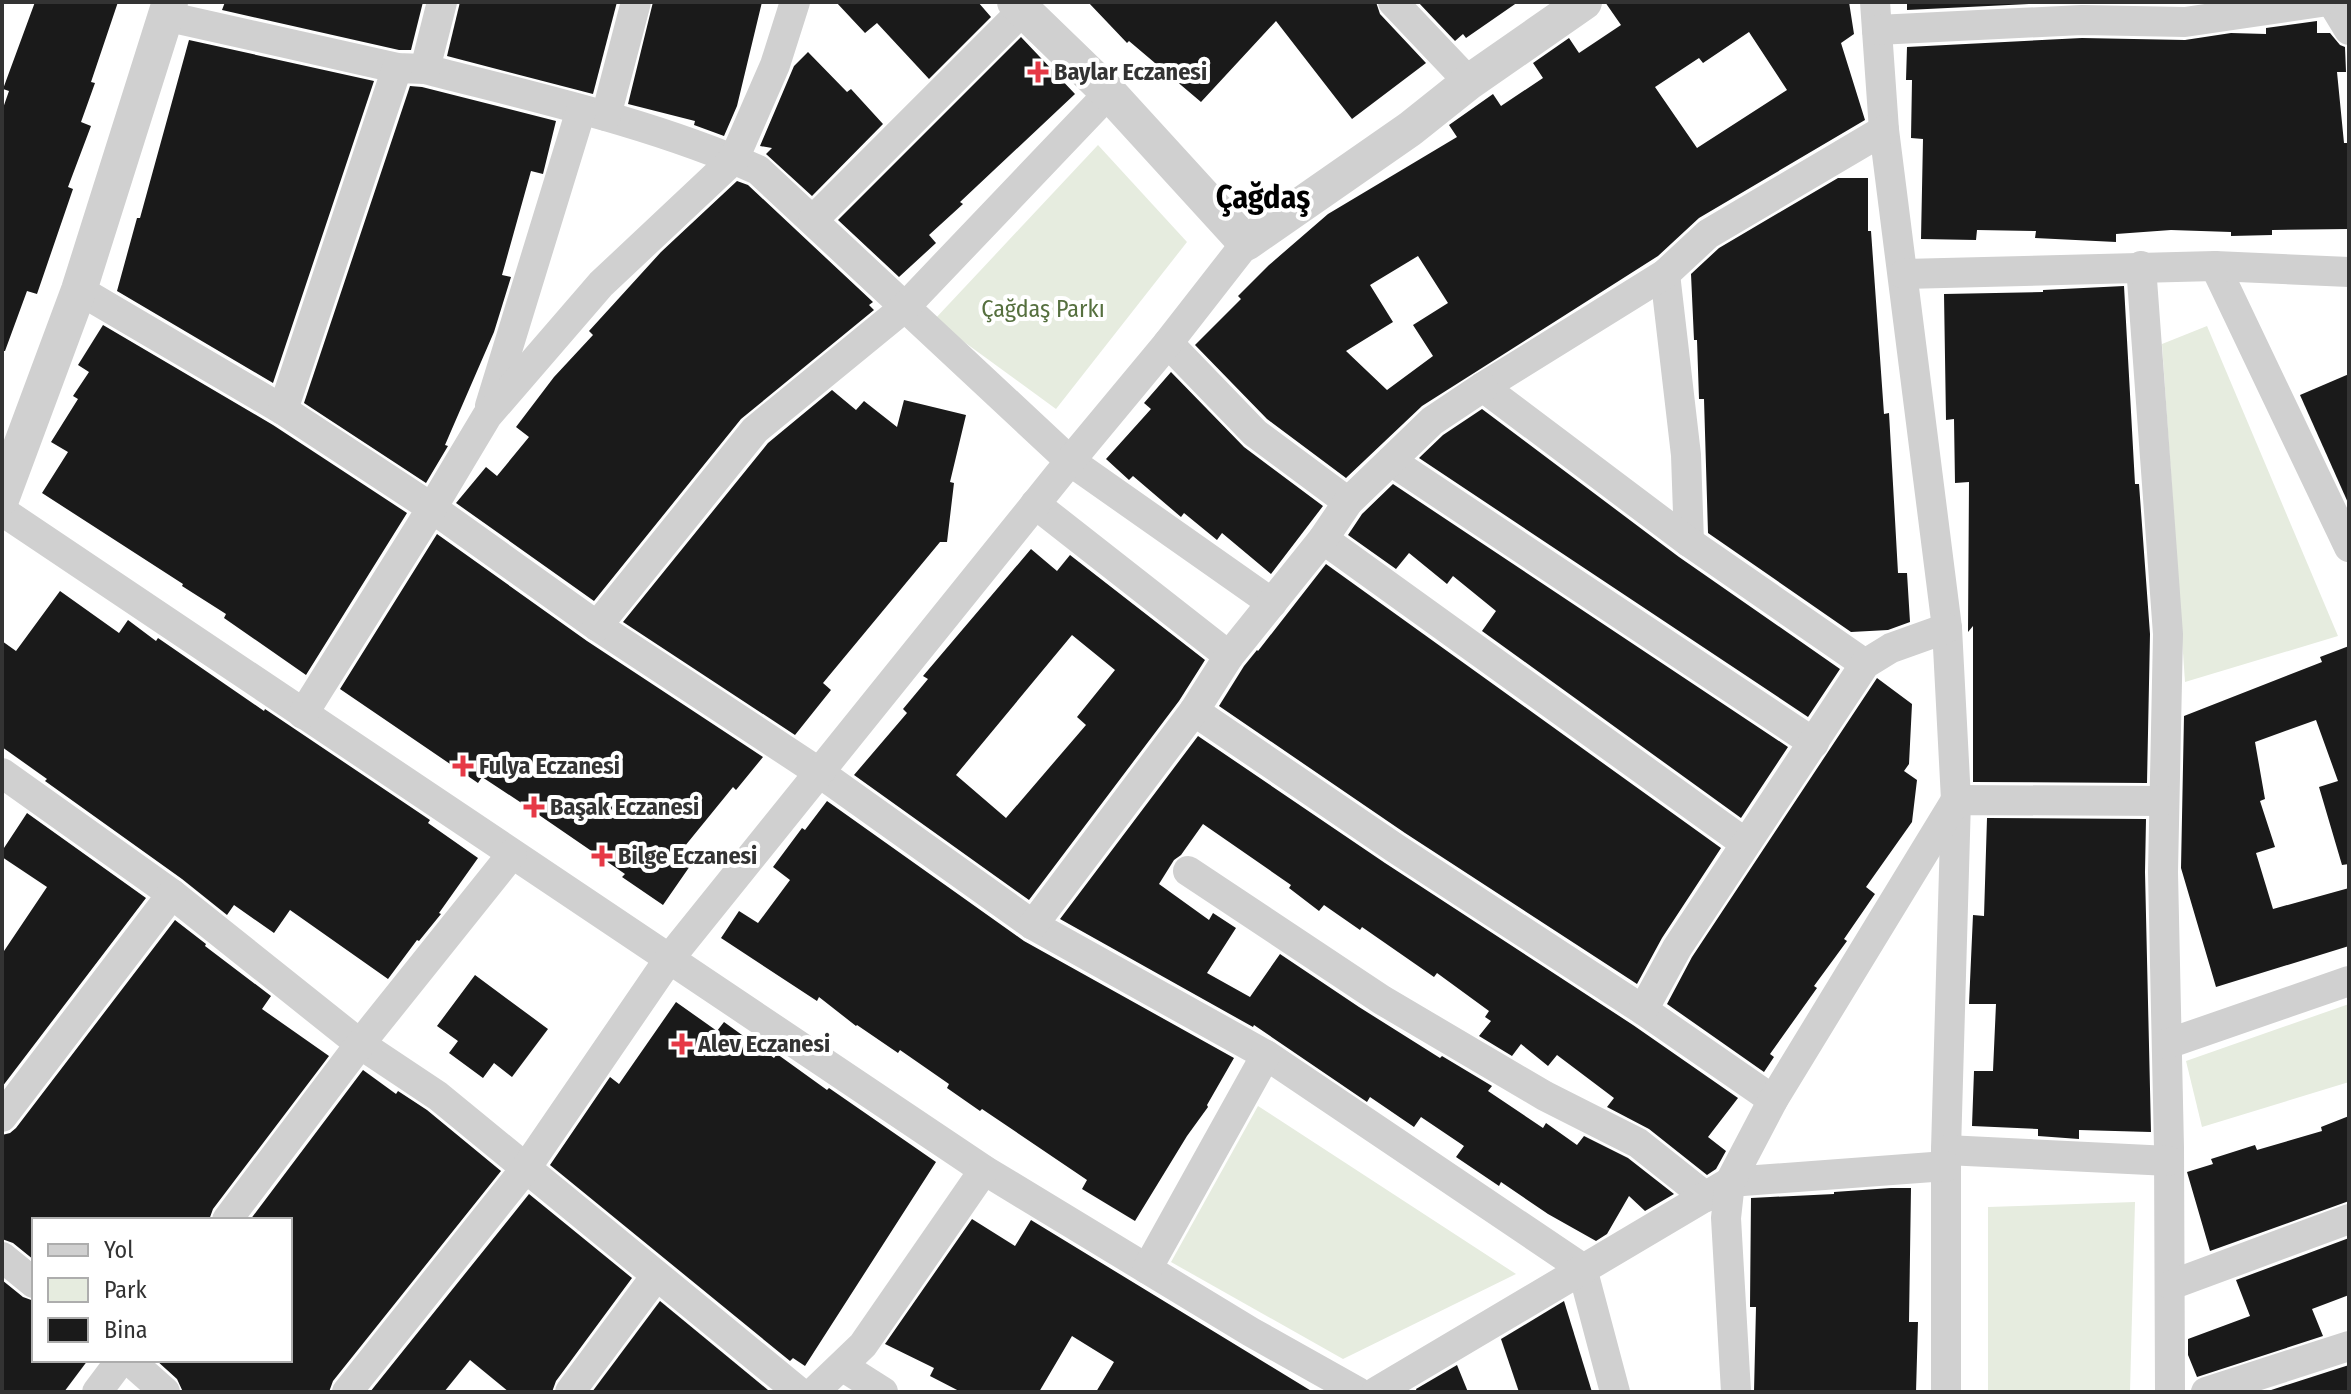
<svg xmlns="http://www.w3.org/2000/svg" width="2351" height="1394" font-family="'Fira Sans Condensed',sans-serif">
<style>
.green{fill:#e6ecdf}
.building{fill:#1a1a1a;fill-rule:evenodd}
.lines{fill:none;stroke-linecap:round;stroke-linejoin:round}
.minor{stroke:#d0d0d0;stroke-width:30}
.tertiary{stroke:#d0d0d0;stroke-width:36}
.poi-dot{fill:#e63946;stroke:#fff;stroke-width:3}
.labels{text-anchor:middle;stroke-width:8;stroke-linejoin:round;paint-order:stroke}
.poi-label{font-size:24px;font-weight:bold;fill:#333;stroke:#fff;text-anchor:start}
.park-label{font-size:24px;fill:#56703f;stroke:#fff}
.district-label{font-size:32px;font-weight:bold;fill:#000;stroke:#fff}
</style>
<rect width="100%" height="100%" fill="#fff"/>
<g class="green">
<path d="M1098 145 1187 242 1056 409 934 320Z"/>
<path d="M2207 326 2338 636 2185 682 2162 344Z"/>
<path d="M2349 1004V1082L2202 1127 2186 1061Z"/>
<path d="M1258 1106 1516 1274 1343 1359 1171 1262Z"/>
<path d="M2135 1202 2130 1392H1988V1207Z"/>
</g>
<g class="building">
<path d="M35 2H118L91 82 95 83 81 122 91 126 68 187 73 189 37 294 27 291 5 351H2V111L9 91 3 89Z"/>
<path d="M225 2H423L411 50H399L222 10Z"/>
<path d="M460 2H617L593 94 447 56Z"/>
<path d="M653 2H762L737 106 724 136 694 125 695 121 628 104Z"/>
<path d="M836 2H978L991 17 929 79 877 23 865 33Z"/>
<path d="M1088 2H1376L1380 14 1426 63 1352 119 1276 21 1201 102 1129 41 1127 43Z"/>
<path d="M1418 2H1518L1466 38 1463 34 1455 41Z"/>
<path d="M1605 2H1849L1854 34 1841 43 1865 120 1699 218 1658 256 1422 406 1346 478 1267 419 1195 345 1241 299 1238 296 1269 265 1328 214 1457 137 1449 125 1493 94 1501 106 1543 78 1533 63 1569 38 1579 53 1621 25ZM1749 32 1787 90 1697 148 1655 87 1699 58 1703 63ZM1418 256 1448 303 1413 325 1433 356 1387 390 1346 351 1393 322 1370 285Z"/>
<path d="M1907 2H2069L1907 10Z"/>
<path d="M2317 21V33H2330L2340 45 2345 47 2346 72H2337L2344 143H2349V229L2272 230V235L2231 236V232L2171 230 2116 234V242L2035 238 2036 231 1977 230 1976 240 1921 239 1923 139 1911 138 1912 80H1906L1907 47 2082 38 2185 40 2231 33 2266 34V28Z"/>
<path d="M1021 37 1075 94 960 202 963 204 929 235 936 243 899 277 838 220Z"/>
<path d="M189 40 374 81 273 383 117 291 137 218H140Z"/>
<path d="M808 52 847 92 851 89 883 124 812 196 766 154 772 148 760 146 794 66Z"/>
<path d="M410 86 422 87 556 121 543 174 531 171 502 275 511 277 494 332 445 445 448 446 426 483 304 403Z"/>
<path d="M1838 178H1868V231H1871L1884 414 1889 413 1898 573H1907L1910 622 1888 630 1851 632 1708 533 1704 399H1699L1697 340H1694L1691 274 1719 248Z"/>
<path d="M737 181 748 185 873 302 869 305 874 310 741 419 594 601 456 503 486 467 497 476 529 437 516 427 554 377 593 335 589 331 661 252Z"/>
<path d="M2124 286 2135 484H2139L2150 634 2147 783 1973 782V626L1968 632 1969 482 1955 483 1954 419 1946 420 1944 294 2043 292V290Z"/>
<path d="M103 325 273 425 407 513 306 675 224 618 226 614 182 586 183 584 42 493 68 452 51 442 78 399 73 396 89 372 78 365Z"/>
<path d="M1171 372 1244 447 1323 506 1271 574 1222 533 1217 540 1184 513 1181 517 1133 476 1129 480 1106 459 1151 409 1144 403Z"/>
<path d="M2349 374V505L2300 395Z"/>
<path d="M832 390 856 410 864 401 897 427 904 400 966 415 950 482 954 483 947 542H940L823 683 831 690 795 735 623 622 768 443Z"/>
<path d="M1482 409 1679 557 1840 669 1808 717 1419 458 1443 435Z"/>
<path d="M1393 484 1788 747 1741 818 1482 631 1496 611 1453 576 1447 584 1409 553 1396 569 1348 535 1362 514Z"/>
<path d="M437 534 587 641 763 757 736 790 733 787 676 857 690 866 663 905 622 877 625 874 523 804 482 777 478 783 340 689Z"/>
<path d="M1031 549 1057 571 1070 555 1205 660 1179 701 1029 900 854 775 907 713 903 709 928 679 923 676ZM1072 635 1115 670 1077 717 1086 725 1006 818 956 775Z"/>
<path d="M1326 564 1721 848 1662 938 1637 984 1405 833 1219 706 1244 666 1257 650 1258 651Z"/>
<path d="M60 591 119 633 128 620 156 641 158 638 264 711 265 709 430 820 428 823 478 858 439 913 441 914 419 941 417 940 388 979 290 910 274 933 234 905 227 915 182 879 45 781 47 779 2 747V641L16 651Z"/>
<path d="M2349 646V864L2342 865 2319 787 2338 781 2316 720 2255 742 2265 799 2260 801 2275 847 2256 853 2273 909 2349 888V946L2216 987 2181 868 2184 716 2322 662 2320 657Z"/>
<path d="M1877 678 1912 704 1909 764 1904 771 1917 780 1912 822 1866 887 1875 894 1844 939 1847 941 1814 986 1817 988 1770 1054 1774 1057 1764 1072 1667 1004 1692 957Z"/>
<path d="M1198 736 1385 863 1633 1025 1738 1098 1708 1137 1726 1151 1716 1169 1707 1175 1649 1129 1607 1107 1614 1098 1557 1055 1548 1066 1521 1044 1512 1056 1479 1036 1491 1021 1485 1017 1489 1011 1437 973 1434 977 1362 927 1360 930 1324 905 1319 911 1289 888 1291 885 1203 824 1181 855 1174 860 1159 884 1209 920 1213 913 1236 928 1207 973 1250 997 1280 954 1359 1007 1440 1058 1442 1056 1492 1086 1488 1091 1543 1128 1546 1123 1577 1145 1584 1136 1628 1158 1674 1194 1645 1211 1629 1196 1607 1234 1596 1241 1548 1214 1501 1182 1499 1186 1456 1157 1464 1146 1421 1117 1414 1127 1370 1097 1367 1102 1254 1025 1253 1027 1060 919Z"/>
<path d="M827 801 1024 941 1234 1058 1207 1105 1208 1107 1187 1136 1135 1221 1082 1189 1087 1180 982 1109 980 1111 947 1088 949 1084 900 1050 898 1053 857 1025 856 1026 819 997 817 1001 721 938 739 911 758 923 790 880 773 867 802 828 805 830Z"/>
<path d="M27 813 146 898 2 1087V954L47 887 2 857V851Z"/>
<path d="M1987 818 2146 819 2145 872 2151 1132 2079 1130V1139L2038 1136V1129L1972 1126 1974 1071H1993L1996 1004H1969L1973 915 1984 916Z"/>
<path d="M175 920 206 944 205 946 271 996 262 1009 329 1056 213 1209 209 1220H34V1260L13 1243 2 1239V1135L10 1133 16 1128Z"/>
<path d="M475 975 548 1029 512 1077 494 1063 483 1078 449 1053 458 1041 437 1026Z"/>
<path d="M676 1002 717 1031 724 1022 774 1058 777 1054 827 1090 829 1088 936 1162 805 1366 793 1358 790 1361 550 1165 610 1077 619 1084Z"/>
<path d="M363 1070 396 1094 398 1091 427 1110 501 1171 333 1381 329 1392H183L177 1379 156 1360H290V1220H250Z"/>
<path d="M2349 1116V1201L2210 1251 2187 1172 2213 1164 2211 1159 2255 1145 2257 1150 2322 1131 2321 1127Z"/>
<path d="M1891 1188H1911L1909 1322H1918L1916 1392H1754L1756 1307H1750L1751 1198 1834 1194V1192Z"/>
<path d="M529 1194 632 1278 556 1381 552 1392H509L470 1360 444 1392H370Z"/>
<path d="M972 1219 1015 1246 1031 1220 1313 1392H1096L1114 1362 1072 1336 1039 1392H961L930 1376 934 1368 885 1344Z"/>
<path d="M2349 1238V1295L2312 1309 2323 1336 2197 1377 2188 1355V1339L2250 1316 2236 1280Z"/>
<path d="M2 1280 23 1297 34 1301V1360H88L64 1392H2Z"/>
<path d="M660 1301 768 1390 766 1392H592Z"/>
<path d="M1564 1301 1592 1392H1519L1501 1339Z"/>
<path d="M1457 1365 1468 1392H1417L1416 1389Z"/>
<path d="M2349 1365V1392H2265Z"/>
</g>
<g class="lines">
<g class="minor">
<path d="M1393 2 1469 82"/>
<path d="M1875 2 1884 130 1947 628 1956 800 1946 1150V1392"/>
<path d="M2332 2 2349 30"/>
<path d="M165 16 397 68 425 69C537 98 652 123 758 170L1070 461 1272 603"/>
<path d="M1877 30 2082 20 2185 22 2321 2"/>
<path d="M425 69 442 2"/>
<path d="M606 116 636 2"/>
<path d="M813 220 1023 10"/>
<path d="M2141 266 2168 634 2163 872 2169 1148 2170 1392"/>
<path d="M2215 266 2349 547"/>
<path d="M1665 274 1686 455 1689 542"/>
<path d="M1904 274 2215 266 2349 272"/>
<path d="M79 290 283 410 432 508 597 626 820 773 1033 925 1266 1055 1582 1268 1615 1392"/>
<path d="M1168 343 1255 433 1348 502"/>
<path d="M490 406 581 110"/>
<path d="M283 410 397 68"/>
<path d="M1391 461 1814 743"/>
<path d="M1035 504 1229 656"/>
<path d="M2 511 984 1170 1251 1332 1358 1392"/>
<path d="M1323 539 1745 843"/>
<path d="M597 626 755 430 904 308 1109 93"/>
<path d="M1865 664 1689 542 1483 387 1665 274 1708 234 1884 130"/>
<path d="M1194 711 1395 848 1643 1010 1773 1100"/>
<path d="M303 714 432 508 487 416 601 284 734 159 775 65 795 2"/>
<path d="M2 773 172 894 360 1044 438 1096 799 1392"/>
<path d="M1188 871 1382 1000 1545 1096 1638 1143 1706 1197"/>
<path d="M1033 925 1194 711 1229 656 1323 539 1348 502 1432 421 1483 387"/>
<path d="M1643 1010 1677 948 1865 664 1891 648 1947 628"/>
<path d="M2167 1044 2349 981"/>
<path d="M2 1117 172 894"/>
<path d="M1946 1150 2169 1161"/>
<path d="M227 1220 360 1044 512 854"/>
<path d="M2 1257 34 1283"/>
<path d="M1147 1269 1266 1055"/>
<path d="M2171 1285 2349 1219"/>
<path d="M129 1360 165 1392"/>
<path d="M842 1366 883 1392"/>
<path d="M97 1392 121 1360"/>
<path d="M347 1392 526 1168 669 959 1070 461 1168 343 1246 243"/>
<path d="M570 1392 656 1276"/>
<path d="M814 1392 863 1345 984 1170"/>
<path d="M1376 1392 1730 1182 1946 1166"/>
<path d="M1736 1392 1726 1218 1730 1182 1773 1100 1956 800 2163 801"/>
<path d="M2206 1392 2349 1346"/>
</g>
<g class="tertiary">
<path d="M1015 2 1109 93 1246 243 1410 129 1469 82 1584 2"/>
<path d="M2 497 79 290 170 2"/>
</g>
</g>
<g class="poi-dot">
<path d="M1034 60h8v8h8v8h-8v8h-8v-8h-8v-8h8z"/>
<path d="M459 754h8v8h8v8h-8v8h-8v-8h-8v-8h8z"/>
<path d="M530 795h8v8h8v8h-8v8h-8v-8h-8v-8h8z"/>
<path d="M598 844h8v8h8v8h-8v8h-8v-8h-8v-8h8z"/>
<path d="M678 1032h8v8h8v8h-8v8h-8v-8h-8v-8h8z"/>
</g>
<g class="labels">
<g class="poi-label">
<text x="1054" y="80">Baylar Eczanesi</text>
<text x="479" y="774">Fulya Eczanesi</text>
<text x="550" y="815">Başak Eczanesi</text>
<text x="618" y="864">Bilge Eczanesi</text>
<text x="698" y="1052">Alev Eczanesi</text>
</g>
<g class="park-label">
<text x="1043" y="317">Çağdaş Parkı</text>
</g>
<g class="district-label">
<text x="1263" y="208">Çağdaş</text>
</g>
</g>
<rect width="2351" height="1394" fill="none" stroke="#333333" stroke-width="8"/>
<rect x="32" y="1218" width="260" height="144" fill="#ffffff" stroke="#adadad" stroke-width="2"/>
<rect x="48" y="1244" width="40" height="12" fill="#d0d0d0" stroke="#adadad" stroke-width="2"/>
<text x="104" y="1258" font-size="24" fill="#333333">Yol</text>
<rect x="48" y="1278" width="40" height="24" fill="#e6ecdf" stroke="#adadad" stroke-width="2"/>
<text x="104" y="1298" font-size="24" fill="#333333">Park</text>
<rect x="48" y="1318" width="40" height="24" fill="#1a1a1a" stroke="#adadad" stroke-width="2"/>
<text x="104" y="1338" font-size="24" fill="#333333">Bina</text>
</svg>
